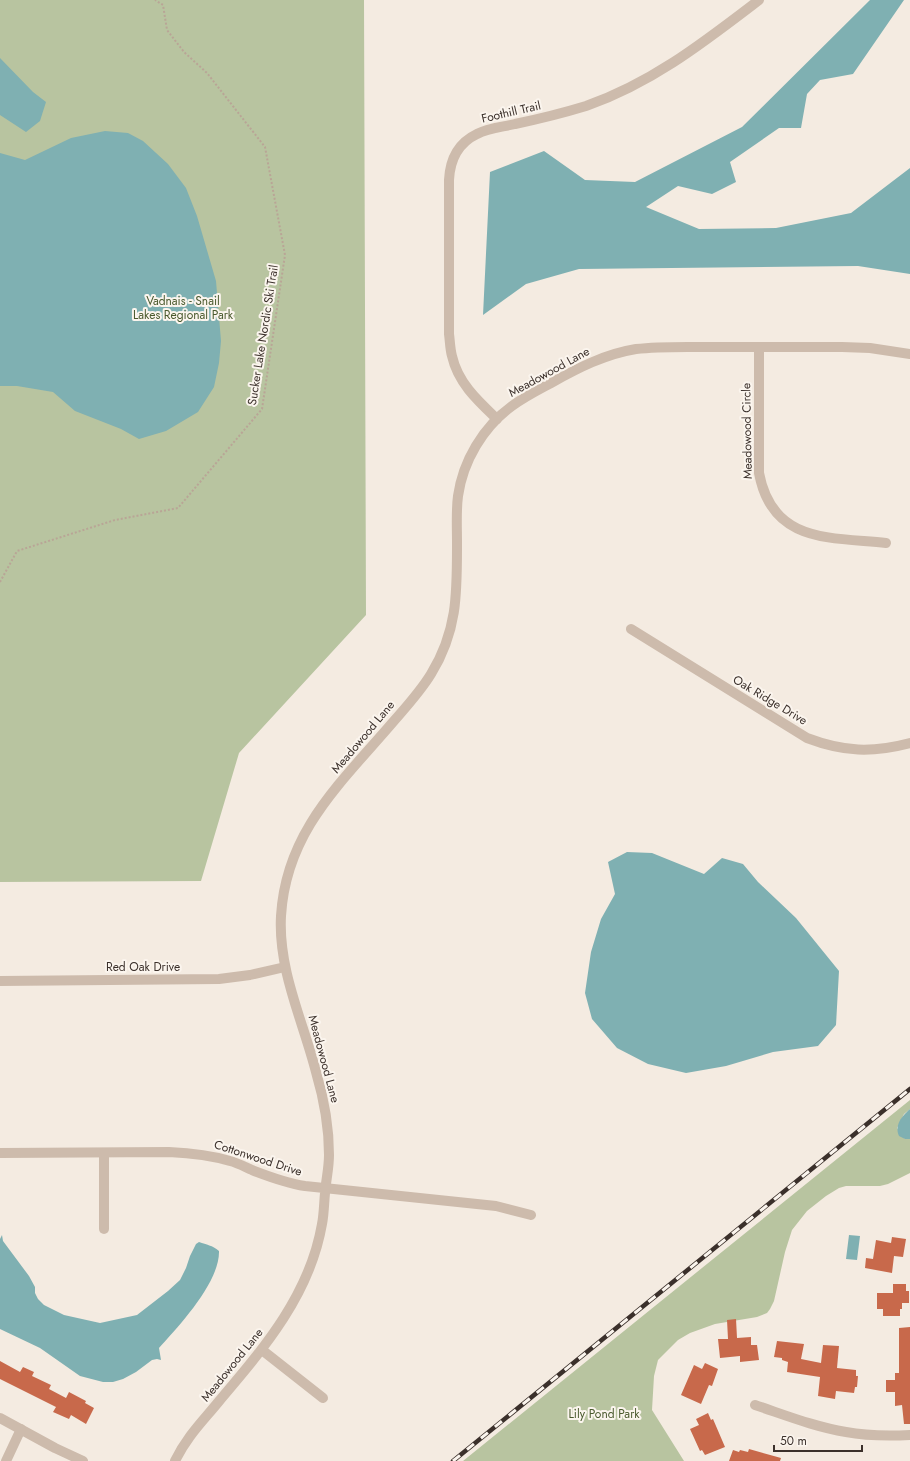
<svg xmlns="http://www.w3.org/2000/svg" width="910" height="1461" font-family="Jost,sans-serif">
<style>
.green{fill:#b8c4a0}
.water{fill:#7fb0b2}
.building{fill:#c8694b}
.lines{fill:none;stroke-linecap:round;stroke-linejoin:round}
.path{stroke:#b9a596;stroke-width:2;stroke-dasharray:2 2;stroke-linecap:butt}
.street{stroke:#cdbbac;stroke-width:10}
.rail-casing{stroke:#3b302b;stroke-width:4.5}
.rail{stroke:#fbf5ee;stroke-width:3;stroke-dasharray:9;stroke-linecap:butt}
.labels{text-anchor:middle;stroke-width:4;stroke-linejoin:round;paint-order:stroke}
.street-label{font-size:12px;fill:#3b302b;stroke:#fbf5ee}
.park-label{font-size:12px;fill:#4a5a2e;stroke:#fbf5ee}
</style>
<rect width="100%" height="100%" fill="#f4ebe1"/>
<g class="green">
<path d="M0 0H364L366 615 239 753 201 881 0 882Z"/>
<path d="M910 1100V1109L904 1114 897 1128 905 1139H910V1173L888 1184 880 1186H846L839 1188 826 1196 807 1211 792 1230 785 1252 774 1301 770 1309 767 1313 757 1317 715 1324 690 1333 678 1340 658 1360 654 1376 652 1410 684 1461H463Z"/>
</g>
<g class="water">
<path d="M870 0H904L853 74 820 80 807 94 801 128H779L730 162 736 182 712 194 678 186 646 207 699 229 776 228 851 213 910 168V274L858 266 579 269 526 284 483 315 490 172 544 151 585 180 635 182 742 127Z"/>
<path d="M0 58 33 92 46 102 40 121 26 132 0 115Z"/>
<path d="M105 131 128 133 143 141 168 164 186 188 197 216 216 281 221 341 219 363 214 387 198 412 166 431 139 439 121 429 75 411 53 392 17 386H0V153L25 160 71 138Z"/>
<path d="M627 852 652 853 704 874 722 858 743 864 758 882 796 918 839 971 836 1025 818 1046 773 1052 726 1066 686 1073 648 1064 617 1048 592 1019 585 993 591 952 601 919 615 894 608 862Z"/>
<path d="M910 1109V1139H905L899 1136C894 1125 902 1116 910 1109Z"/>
<path d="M2 1235 3 1241 29 1276 35 1287V1293L38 1299 44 1305 64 1315 100 1323 137 1315 168 1291 180 1280 186 1268 190 1256 196 1244 199 1242C207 1245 212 1245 219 1251 220 1282 179 1326 159 1348L161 1360 157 1359 152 1360 136 1372 123 1379 113 1382H103L80 1376 40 1348 0 1329V1239Z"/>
<path d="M849 1235 860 1236 857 1260 846 1259Z"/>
</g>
<g class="building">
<path d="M892 1237 906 1239 903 1257 894 1256 892 1273 865 1268 866 1258 873 1259 876 1240 891 1243Z"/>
<path d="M893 1284H906V1291H909V1303H902V1309H900V1316H883V1309H877V1293H893Z"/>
<path d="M736 1319 737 1338 751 1337V1345H757L759 1360 740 1362V1356L720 1358 718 1339H728L727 1320Z"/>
<path d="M910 1327V1424H904L902 1405 895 1406V1392H886V1380H895V1373H899V1328Z"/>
<path d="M777 1341 804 1344 801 1359 821 1363 823 1345 839 1346 837 1368 856 1370V1376H858L857 1387H855L854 1393 836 1391 835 1399 818 1396 820 1377 787 1372 788 1362 782 1360V1358L774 1357Z"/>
<path d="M0 1361 20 1372 23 1367 34 1372 32 1376 51 1385 49 1389 66 1398 69 1392 86 1401 85 1403 94 1408 86 1424 71 1415 69 1419 53 1412 56 1407 0 1379Z"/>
<path d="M705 1363 718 1369 712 1386 709 1385 701 1404 681 1395 694 1365 702 1369Z"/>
<path d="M708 1413 711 1420 713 1419 725 1447 705 1455 702 1450 700 1451 690 1429 699 1425 696 1419Z"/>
<path d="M749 1449 781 1458 780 1461H729L733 1450 739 1452 740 1450 748 1452Z"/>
</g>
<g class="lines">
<path class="path" d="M0 582 17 551 115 520 178 508 262 409 285 255 265 147 207 73 184 52 167 30 163 5 155 0"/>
<g class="street">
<path d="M759 347V473C772 543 829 537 886 543"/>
<path d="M497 419C478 401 458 383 452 356 450 349 450 341 449 334V180C450 160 458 143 477 134 488 128 503 127 515 124 539 119 563 113 586 106 652 83 704 42 759 0"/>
<path d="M631 629 807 738C844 752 872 753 910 743"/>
<path d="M0 981 219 979 250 975 285 967"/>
<path d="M0 1153 169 1152C190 1153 210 1155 230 1161 238 1163 245 1167 252 1170 270 1177 286 1183 305 1186L496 1206 531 1215"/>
<path d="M104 1229V1153"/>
<path d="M262 1350 323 1398"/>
<path d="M755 1405C785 1415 815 1427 846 1432 867 1436 889 1436 910 1435"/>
<path d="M0 1418 55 1448 83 1461"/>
<path d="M6 1461 21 1429"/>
<path d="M175 1461C187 1436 203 1421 220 1400 265 1347 310 1294 322 1224 324 1214 324 1203 325 1193 326 1180 329 1168 329 1155 329 1127 324 1099 316 1072 303 1021 278 970 281 916 286 831 341 783 393 722 406 707 420 692 431 674 458 630 457 592 457 542 457 526 456 511 458 496 463 461 483 427 512 406 524 397 538 390 551 383 578 368 605 354 636 349 661 346 687 347 712 347 756 347 799 347 842 347L870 348 910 354"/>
</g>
<g class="rail-casing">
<path id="rail" d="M453 1461 910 1089"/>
</g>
<use href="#rail" class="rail"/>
</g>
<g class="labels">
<g class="street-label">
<text transform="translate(511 112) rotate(-13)" y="4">Foothill Trail</text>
<text transform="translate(263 335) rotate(-81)" y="4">Sucker Lake Nordic Ski Trail</text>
<text transform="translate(549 372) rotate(-29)" y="4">Meadowood Lane</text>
<text transform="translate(747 431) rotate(-91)" y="4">Meadowood Circle</text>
<text transform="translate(770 700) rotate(31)" y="4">Oak Ridge Drive</text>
<text transform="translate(363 737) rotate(-50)" y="4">Meadowood Lane</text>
<text x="143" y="971">Red Oak Drive</text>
<text transform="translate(324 1059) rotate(75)" y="4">Meadowood Lane</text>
<text transform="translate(258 1158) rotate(18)" y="4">Cottonwood Drive</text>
<text transform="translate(232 1365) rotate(-51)" y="4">Meadowood Lane</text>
</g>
<g class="park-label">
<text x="183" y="305">Vadnais - Snail<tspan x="183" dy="14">Lakes Regional Park</tspan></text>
<text x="604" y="1418">Lily Pond Park</text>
</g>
</g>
<path d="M774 1445v6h88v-6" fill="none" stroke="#3b302b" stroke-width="2"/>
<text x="780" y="1445" font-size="12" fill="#3b302b" stroke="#fbf5ee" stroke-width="3" paint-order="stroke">50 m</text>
</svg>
